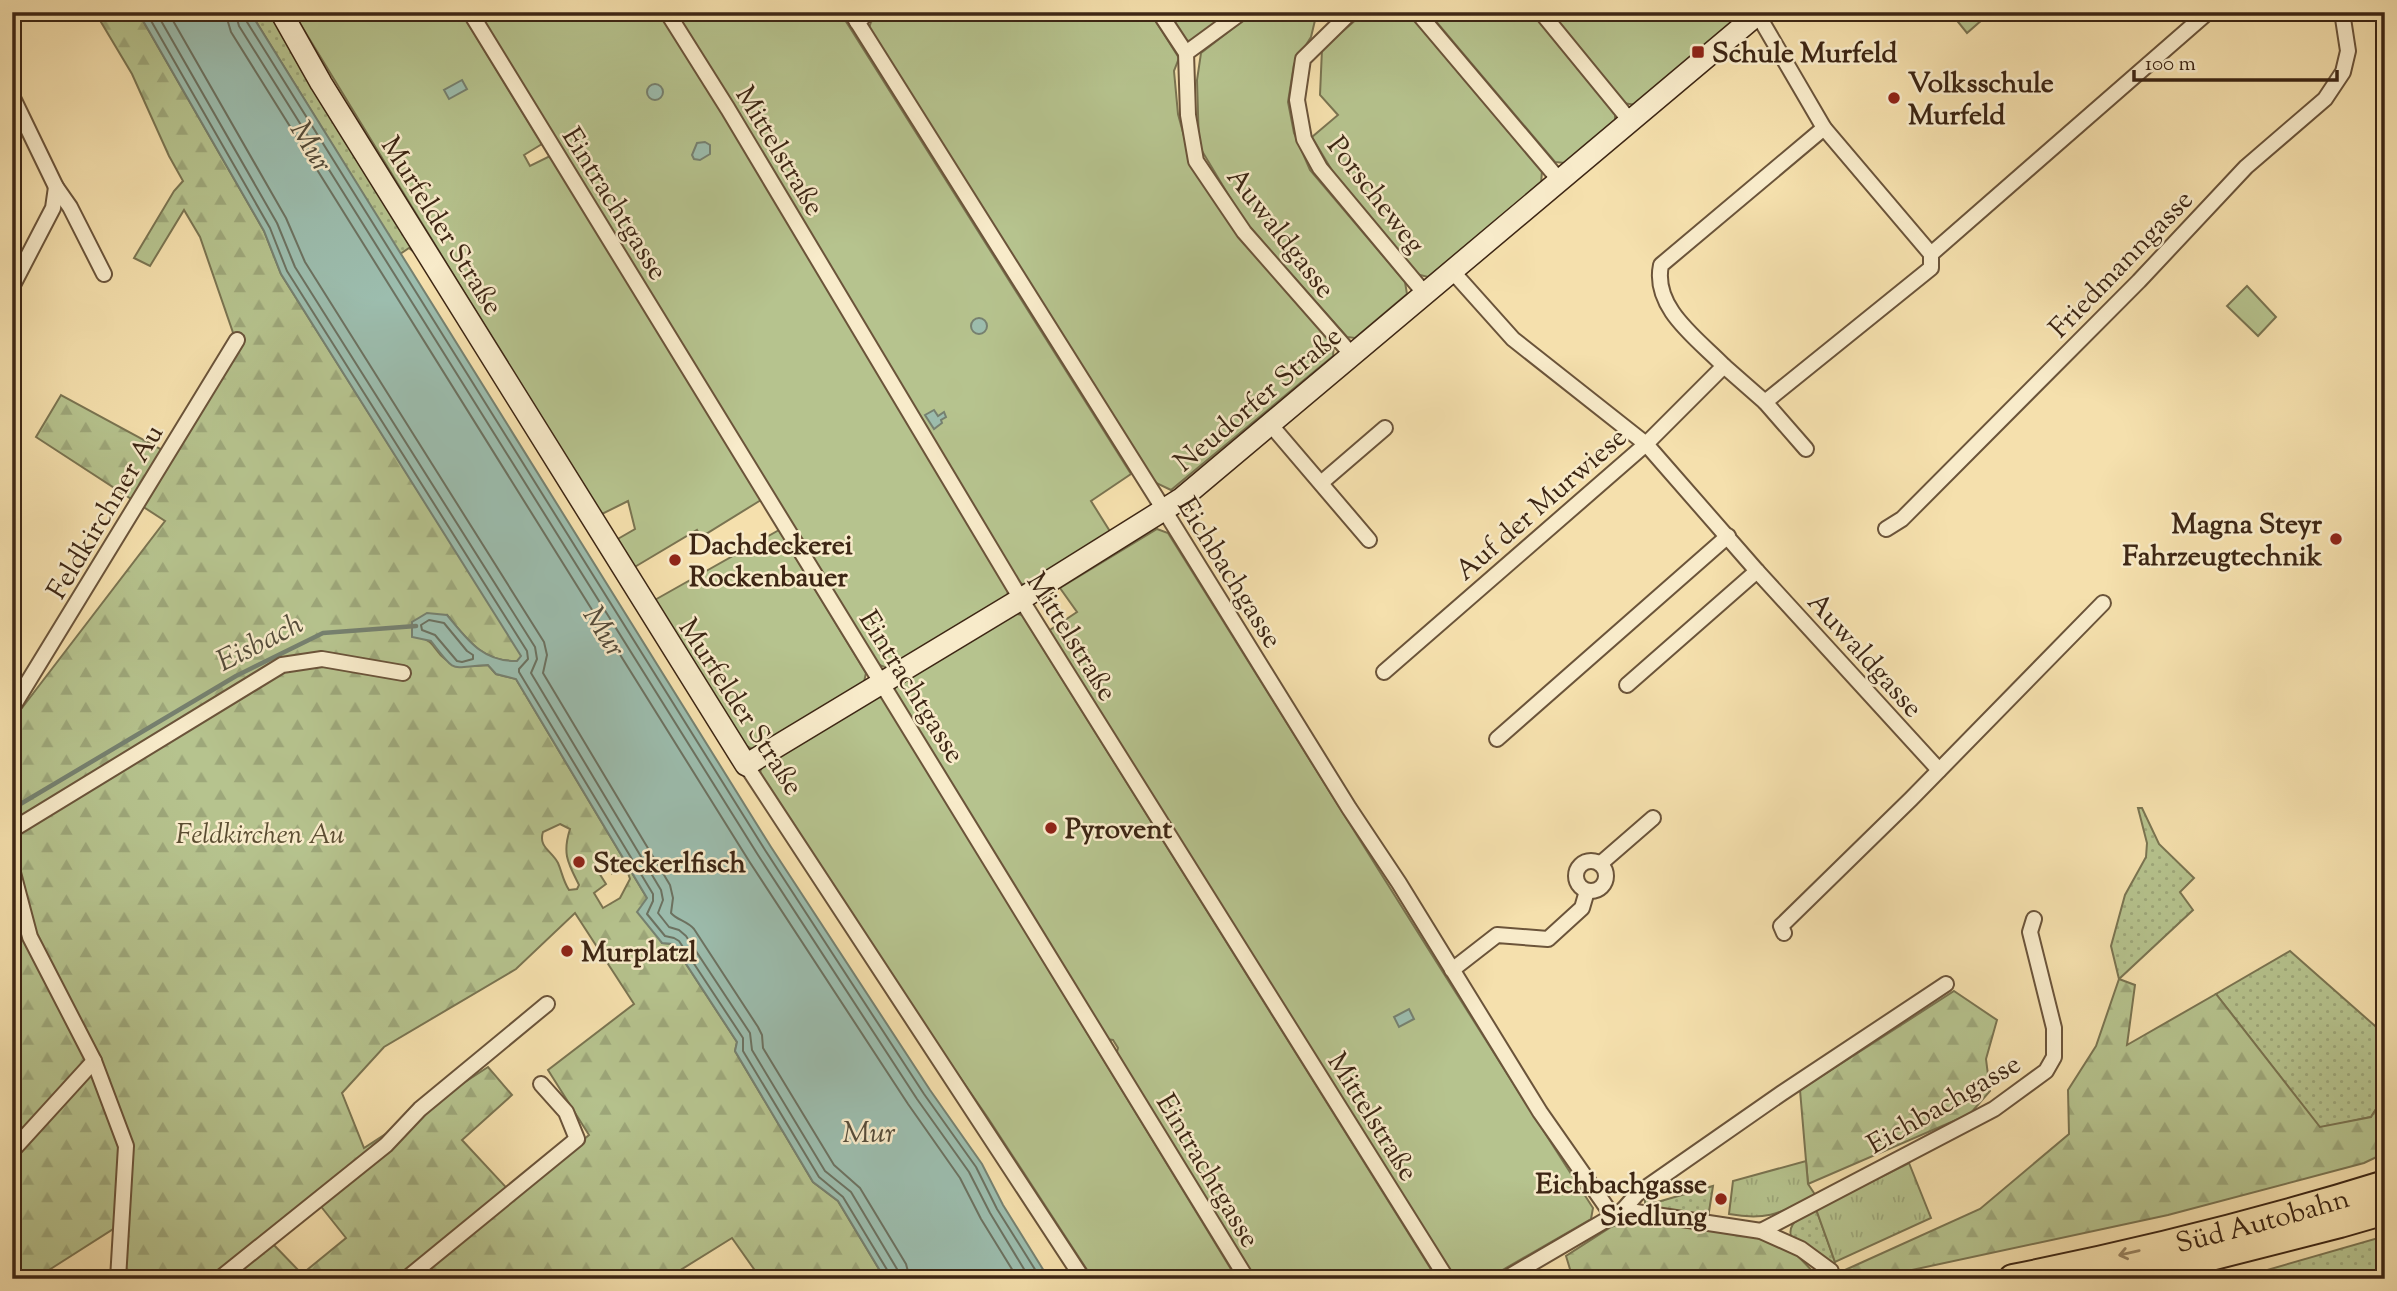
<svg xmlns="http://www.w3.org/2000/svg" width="2397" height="1291" font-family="'Sorts Mill Goudy',serif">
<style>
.grass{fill:url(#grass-dots);stroke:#7a7451;stroke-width:2}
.forest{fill:url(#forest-firs);stroke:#7a7451;stroke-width:2;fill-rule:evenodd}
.park{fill:url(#park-tufts);stroke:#7a7451;stroke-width:2}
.garden{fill:#b6c38e;stroke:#7a7451;stroke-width:2}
.water{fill:#9cbdae;stroke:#768170;stroke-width:2}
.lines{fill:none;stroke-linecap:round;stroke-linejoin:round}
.shore{stroke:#6c7261;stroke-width:2}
.stream{stroke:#768170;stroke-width:4.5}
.street-casing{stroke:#6b543a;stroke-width:18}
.secondary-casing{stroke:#3d2614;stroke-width:24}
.highway-casing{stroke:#3d2614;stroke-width:32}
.street{stroke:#f8ebca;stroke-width:14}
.secondary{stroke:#f8ebca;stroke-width:21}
.highway{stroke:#f5e0ad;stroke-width:28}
.oneway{stroke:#998360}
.poi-dot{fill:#8f2418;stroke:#f8ebca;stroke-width:2.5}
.labels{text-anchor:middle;stroke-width:5;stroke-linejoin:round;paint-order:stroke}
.poi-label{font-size:28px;font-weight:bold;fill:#3d2614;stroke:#f8ebca;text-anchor:start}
.street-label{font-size:28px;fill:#3d2614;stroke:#f8ebca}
.park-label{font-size:28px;font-style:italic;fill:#5b4d32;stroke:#f8ebca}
.water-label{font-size:30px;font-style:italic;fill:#554c3a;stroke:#f8ebca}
</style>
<defs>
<pattern id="grass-dots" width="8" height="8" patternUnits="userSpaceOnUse" patternTransform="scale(1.75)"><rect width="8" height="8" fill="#b6c38e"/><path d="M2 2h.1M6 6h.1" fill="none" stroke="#9da77a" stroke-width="1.8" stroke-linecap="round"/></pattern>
<pattern id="forest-firs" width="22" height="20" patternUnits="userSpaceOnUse" patternTransform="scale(1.75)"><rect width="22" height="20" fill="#b6c38e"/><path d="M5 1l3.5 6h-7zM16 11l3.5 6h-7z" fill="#9da77a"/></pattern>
<pattern id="park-tufts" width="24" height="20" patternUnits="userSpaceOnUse" patternTransform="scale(1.75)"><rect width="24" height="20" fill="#b6c38e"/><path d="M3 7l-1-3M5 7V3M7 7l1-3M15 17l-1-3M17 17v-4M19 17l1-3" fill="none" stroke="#9da77a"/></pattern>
</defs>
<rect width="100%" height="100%" fill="#f5e0ad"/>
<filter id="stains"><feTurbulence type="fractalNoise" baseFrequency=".00286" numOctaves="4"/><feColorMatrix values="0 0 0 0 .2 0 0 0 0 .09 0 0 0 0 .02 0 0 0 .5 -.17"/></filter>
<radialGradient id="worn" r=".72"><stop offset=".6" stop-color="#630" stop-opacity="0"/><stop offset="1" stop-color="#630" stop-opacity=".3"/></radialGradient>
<g class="grass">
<path d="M250 12H269L415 253 409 248 400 254Z"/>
<path d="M2138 808H2142L2159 844 2194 878 2180 892 2193 910 2119 979 2111 946 2125 895 2146 857 2147 843Z"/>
<path d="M2290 951 2383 1033 2385 1095 2371 1117 2320 1128 2216 994Z"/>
<path d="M1713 1186 1708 1218 1645 1207V1200L1651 1194 1654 1203Z"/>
<path d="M1816 1209 1835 1262 1832 1264 1791 1237C1787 1221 1804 1215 1816 1209Z"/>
<path d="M2385 1236V1279H2236Z"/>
</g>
<g class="forest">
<path d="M95 12H138L264 231 281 274 522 656 517 661C482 662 467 639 447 615L421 637C436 643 434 651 445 659 457 668 475 666 488 665L496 674 516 679 647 898 662 943 673 944 737 1042 735 1051 813 1182 838 1201 885 1279H761L732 1238 666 1279H112L115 1228 49 1270 39 1279H12V721L165 521 36 437 61 395 162 450 169 437 239 350 200 237 184 210 150 266 134 258 174 191 183 181 169 156 132 74ZM560 824 570 829C562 854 568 863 579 885L577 889 569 890C563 881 562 872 558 863 552 851 538 847 543 832ZM600 859 609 864 612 873 621 863 627 870 630 879 620 898 603 908 594 893 606 884 594 865ZM575 913 634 1004 548 1070 589 1135 515 1197 462 1140 512 1095 488 1067 364 1148 342 1093 384 1047 516 969ZM319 1204 346 1238 302 1274 272 1243Z"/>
<path d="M2119 979 2135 985 2127 1045 2216 994 2320 1127 2371 1117 2385 1095V1153L2364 1163 2168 1215 1870 1279H1851L1845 1270 1980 1209 2069 1134 2068 1090 2096 1046Z"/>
<path d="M1954 991 1997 1020 1986 1059 1990 1091 1970 1114 1808 1184 1800 1090Z"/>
<path d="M1631 1219 1767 1239 1794 1252 1820 1279H1573L1566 1256 1611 1227Z"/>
</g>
<g class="park">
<path d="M1806 1161 1808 1184 1814 1193V1197C1780 1213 1767 1221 1729 1214L1733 1181Z"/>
<path d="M1909 1163 1931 1218 1835 1262 1816 1209Z"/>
</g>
<g class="garden">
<path d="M293 12H461L542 144 524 155 530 166 550 156 761 500 701 537 697 530 633 568 616 540 635 529 628 501 600 515Z"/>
<path d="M476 12H659L737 137 1008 590 1007 598 887 668 877 664Z"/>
<path d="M675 12H840L1131 474 1091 501 1111 533 1027 586 1017 582Z"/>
<path d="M883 12H1150L1179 58 1174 71 1178 114 1191 162 1334 344 1333 356 1171 490 1154 482 869 28 871 22Z"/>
<path d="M1167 12H1233L1194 42 1184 40Z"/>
<path d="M1254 12H1317L1311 37 1294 64 1288 102 1294 133 1310 170 1405 282 1407 294 1355 338 1347 337 1244 221 1199 146 1197 80 1201 53Z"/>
<path d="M1365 12H1408L1542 171 1541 184 1428 277 1416 274 1337 179 1312 137 1338 115 1320 95 1322 49Z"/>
<path d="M1428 12H1534L1615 111V121L1565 163 1555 162Z"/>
<path d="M1549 12H1746L1636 105 1623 103Z"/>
<path d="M1950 12H1978L1983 19 1967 33Z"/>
<path d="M2247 286 2276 317 2258 336 2227 306Z"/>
<path d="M1157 529 1168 533C1309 758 1449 985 1593 1208L1591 1219 1487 1279H1452L1047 632 1077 612 1060 588Z"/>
<path d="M779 530 866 673 864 682 754 750 739 742 653 601Z"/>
<path d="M1013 613 1022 615 1437 1279H1253L1116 1056 1118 1048 1113 1040 1106 1039 894 692 897 681Z"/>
<path d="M873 695 883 698 1237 1279H1093L988 1118 895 983 760 773 762 764Z"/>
</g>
<g class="water">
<path d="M138 12H250L771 847 930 1090 982 1164 1003 1205 1049 1279H885L838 1201 813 1182 735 1051 737 1042 673 944 662 943 637 912 647 898 516 679 496 674 488 665C449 667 457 675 431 641L412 637V622L427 613 447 615C467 639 482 662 517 661L521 656 281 274 264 231Z"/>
<path d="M462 80 467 89 449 99 444 90Z"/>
<circle cx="655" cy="92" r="8"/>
<path d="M705 142 710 145V154L700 160 694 159 692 155 697 143Z"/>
<circle cx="979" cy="326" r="8"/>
<path d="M934 410 938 416 944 412 946 417 941 420 942 423 934 429 925 415Z"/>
<path d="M1409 1009 1414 1019 1399 1027 1394 1017Z"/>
</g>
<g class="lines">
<g class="shore">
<path d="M146 12 270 228 287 271 527 651 528 659 519 669V672L653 894V901L647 914 665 936 674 938 679 941 743 1038V1051L819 1177 843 1197 889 1273 890 1279"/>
<path d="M156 12 277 223 295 267 535 647 537 659 531 673 661 890 663 900 658 913 669 927 679 930 686 936 750 1033 752 1050 825 1171 851 1192 897 1269 899 1279"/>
<path d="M168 12 286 218 305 262 544 642 547 655 543 673 670 885 673 898 671 913C677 920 687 921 694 929L758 1027 762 1035 763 1048 834 1165 860 1188 906 1264 910 1279"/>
<path d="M225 12 231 32 749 861 908 1104 960 1178 981 1219 1018 1279"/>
<path d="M235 12 239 26 758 855 917 1099 969 1172 990 1213 1030 1279"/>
<path d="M244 12 247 22 765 850 924 1094 976 1167 997 1209 1041 1279"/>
<path d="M429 620 444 623 467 651 473 655V659L462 662 457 661 435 635 422 630 421 625Z"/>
</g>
<path class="stream" d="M12 809 236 676 323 633 416 626"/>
<g class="street-casing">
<g id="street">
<path d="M470 12 1247 1279"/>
<path d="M667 12 728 109 1021 599 1447 1279"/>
<path d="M851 12 1171 521 1349 808 1399 883 1540 1112 1612 1215"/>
<path d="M1159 12 1186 53 1188 115 1196 161 1244 232 1352 355"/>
<path d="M1351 12 1303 59 1297 100 1304 139 1320 168 1426 295"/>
<path d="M1417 12 1560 181"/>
<path d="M1541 12 1631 122"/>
<path d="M1758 15 1824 128 1931 254 2207 13 2230 12"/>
<path d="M857 22 869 12"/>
<path d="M1186 53 1242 12"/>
<path d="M12 96 56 187 70 207 104 274"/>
<path d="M1453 272 1513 339 1646 444 1757 571 1939 770"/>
<path d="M14 283 53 208 56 187"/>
<path d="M1724 366C1698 339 1652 308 1661 265L1824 128"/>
<path d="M1765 402 1806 449"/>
<path d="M1270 424 1369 540"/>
<path d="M1321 483 1385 428"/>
<path d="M1886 529 1902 519 2139 281 2246 167 2325 99 2343 72 2348 51 2342 12"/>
<path d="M1384 672 1646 444 1724 366 1765 402 1931 268V254"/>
<path d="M1627 685 1757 571"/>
<path d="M12 708 237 340"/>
<path d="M1497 739 1728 536"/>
<path d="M746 765 1083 1279"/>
<path d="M12 830 282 665 322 659 403 673"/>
<circle cx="1591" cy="876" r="15"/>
<path d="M1600 864 1653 818"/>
<path d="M12 869 30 937 94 1061 126 1146 118 1279"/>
<path d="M1784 933 1781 926 1911 799 2103 603"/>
<path d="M1452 970 1497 935 1548 939 1582 908 1587 891"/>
<path d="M12 1151 94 1061"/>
<path d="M1623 1210 1637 1194 1782 1093 1946 984"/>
<path d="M1761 1231 1994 1109 2046 1071 2054 1057V1028L2030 932 2034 919"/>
<path d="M219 1279 386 1145 420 1109 547 1004"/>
<path d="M406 1279 577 1139 566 1112 541 1084"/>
<path d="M1505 1279 1623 1210 1761 1231 1801 1249 1831 1271"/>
</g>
</g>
<g class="secondary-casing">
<path id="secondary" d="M281 12 321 83 746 765 1021 599 1181 499 1760 12"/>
</g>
<g class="highway-casing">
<g id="highway">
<path id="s1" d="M2013 1279C2138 1254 2263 1223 2385 1185"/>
<path d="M2120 1279 2340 1223 2385 1210"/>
</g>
</g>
<use href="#street" class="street"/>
<use href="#secondary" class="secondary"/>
<use href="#highway" class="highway"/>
</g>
<defs><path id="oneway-shaft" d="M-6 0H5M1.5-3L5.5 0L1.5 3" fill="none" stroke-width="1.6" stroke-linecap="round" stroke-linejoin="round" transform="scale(1.75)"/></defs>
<use class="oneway" href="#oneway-shaft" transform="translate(2129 1253) rotate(167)"/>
<g class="poi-dot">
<rect x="1691" y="45" width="14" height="14" rx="3.5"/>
<circle cx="1894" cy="98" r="7"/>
<circle cx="2336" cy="539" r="7"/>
<circle cx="675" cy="560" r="7"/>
<circle cx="1051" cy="828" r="7"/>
<circle cx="579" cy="862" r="7"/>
<circle cx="567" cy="951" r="7"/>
<circle cx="1721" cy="1199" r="7"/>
</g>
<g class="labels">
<g class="poi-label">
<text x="1712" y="62">Schule Murfeld</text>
<text x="1908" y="92">Volksschule<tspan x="1908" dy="32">Murfeld</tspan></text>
<text x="2322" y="533" text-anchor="end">Magna Steyr<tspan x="2322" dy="32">Fahrzeugtechnik</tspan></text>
<text x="689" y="554">Dachdeckerei<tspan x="689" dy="32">Rockenbauer</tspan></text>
<text x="1065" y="838">Pyrovent</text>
<text x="593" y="872">Steckerlfisch</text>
<text x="581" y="961">Murplatzl</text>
<text x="1707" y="1193" text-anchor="end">Eichbachgasse<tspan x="1707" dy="32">Siedlung</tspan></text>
</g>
<g class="street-label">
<text transform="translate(781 150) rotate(59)" y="10">Mittelstraße</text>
<text transform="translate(1377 194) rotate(52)" y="10">Porscheweg</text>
<text transform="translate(616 203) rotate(58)" y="10">Eintrachtgasse</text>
<text transform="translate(443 225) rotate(58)" y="10">Murfelder Straße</text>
<text transform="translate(1282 232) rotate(52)" y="10">Auwaldgasse</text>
<text transform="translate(2120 263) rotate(-46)" y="10">Friedmanngasse</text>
<text transform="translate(1257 398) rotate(-40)" y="10">Neudorfer Straße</text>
<text transform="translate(1540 503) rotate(-41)" y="10">Auf der Murwiese</text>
<text transform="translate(104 511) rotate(-59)" y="10">Feldkirchner Au</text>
<text transform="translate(1231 572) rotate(58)" y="10">Eichbachgasse</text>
<text transform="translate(1073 636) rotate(58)" y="10">Mittelstraße</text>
<text transform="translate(1866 654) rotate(48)" y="10">Auwaldgasse</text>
<text transform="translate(913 686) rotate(58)" y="10">Eintrachtgasse</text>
<text transform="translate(742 706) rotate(57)" y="10">Murfelder Straße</text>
<text transform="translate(1943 1103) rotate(-30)" y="10">Eichbachgasse</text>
<text transform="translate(1374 1116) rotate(58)" y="10">Mittelstraße</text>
<text transform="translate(1209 1170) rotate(59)" y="10">Eintrachtgasse</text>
<text dy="10" stroke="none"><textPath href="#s1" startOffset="256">Süd Autobahn</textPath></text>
</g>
<g class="park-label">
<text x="260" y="843">Feldkirchen Au</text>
</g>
<g class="water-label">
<text transform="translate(312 146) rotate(59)" y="10">Mur</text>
<text transform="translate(605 631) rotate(58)" y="10">Mur</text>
<text transform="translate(259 642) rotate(-27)" y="10">Eisbach</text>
<text x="869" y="1142">Mur</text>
</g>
</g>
<rect width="2397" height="1291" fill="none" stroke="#f5e0ad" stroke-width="42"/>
<rect x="14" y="14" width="2369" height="1263" fill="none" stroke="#3d2614" stroke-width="3.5"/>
<rect x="21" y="21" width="2355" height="1249" fill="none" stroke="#3d2614" stroke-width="2"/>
<path d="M2134 70v10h203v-10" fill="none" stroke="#3d2614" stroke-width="3.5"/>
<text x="2145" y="70" font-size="21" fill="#3d2614" stroke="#f8ebca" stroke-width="5" paint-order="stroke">100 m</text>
<rect width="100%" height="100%" filter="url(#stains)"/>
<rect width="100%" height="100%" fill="url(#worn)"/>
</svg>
